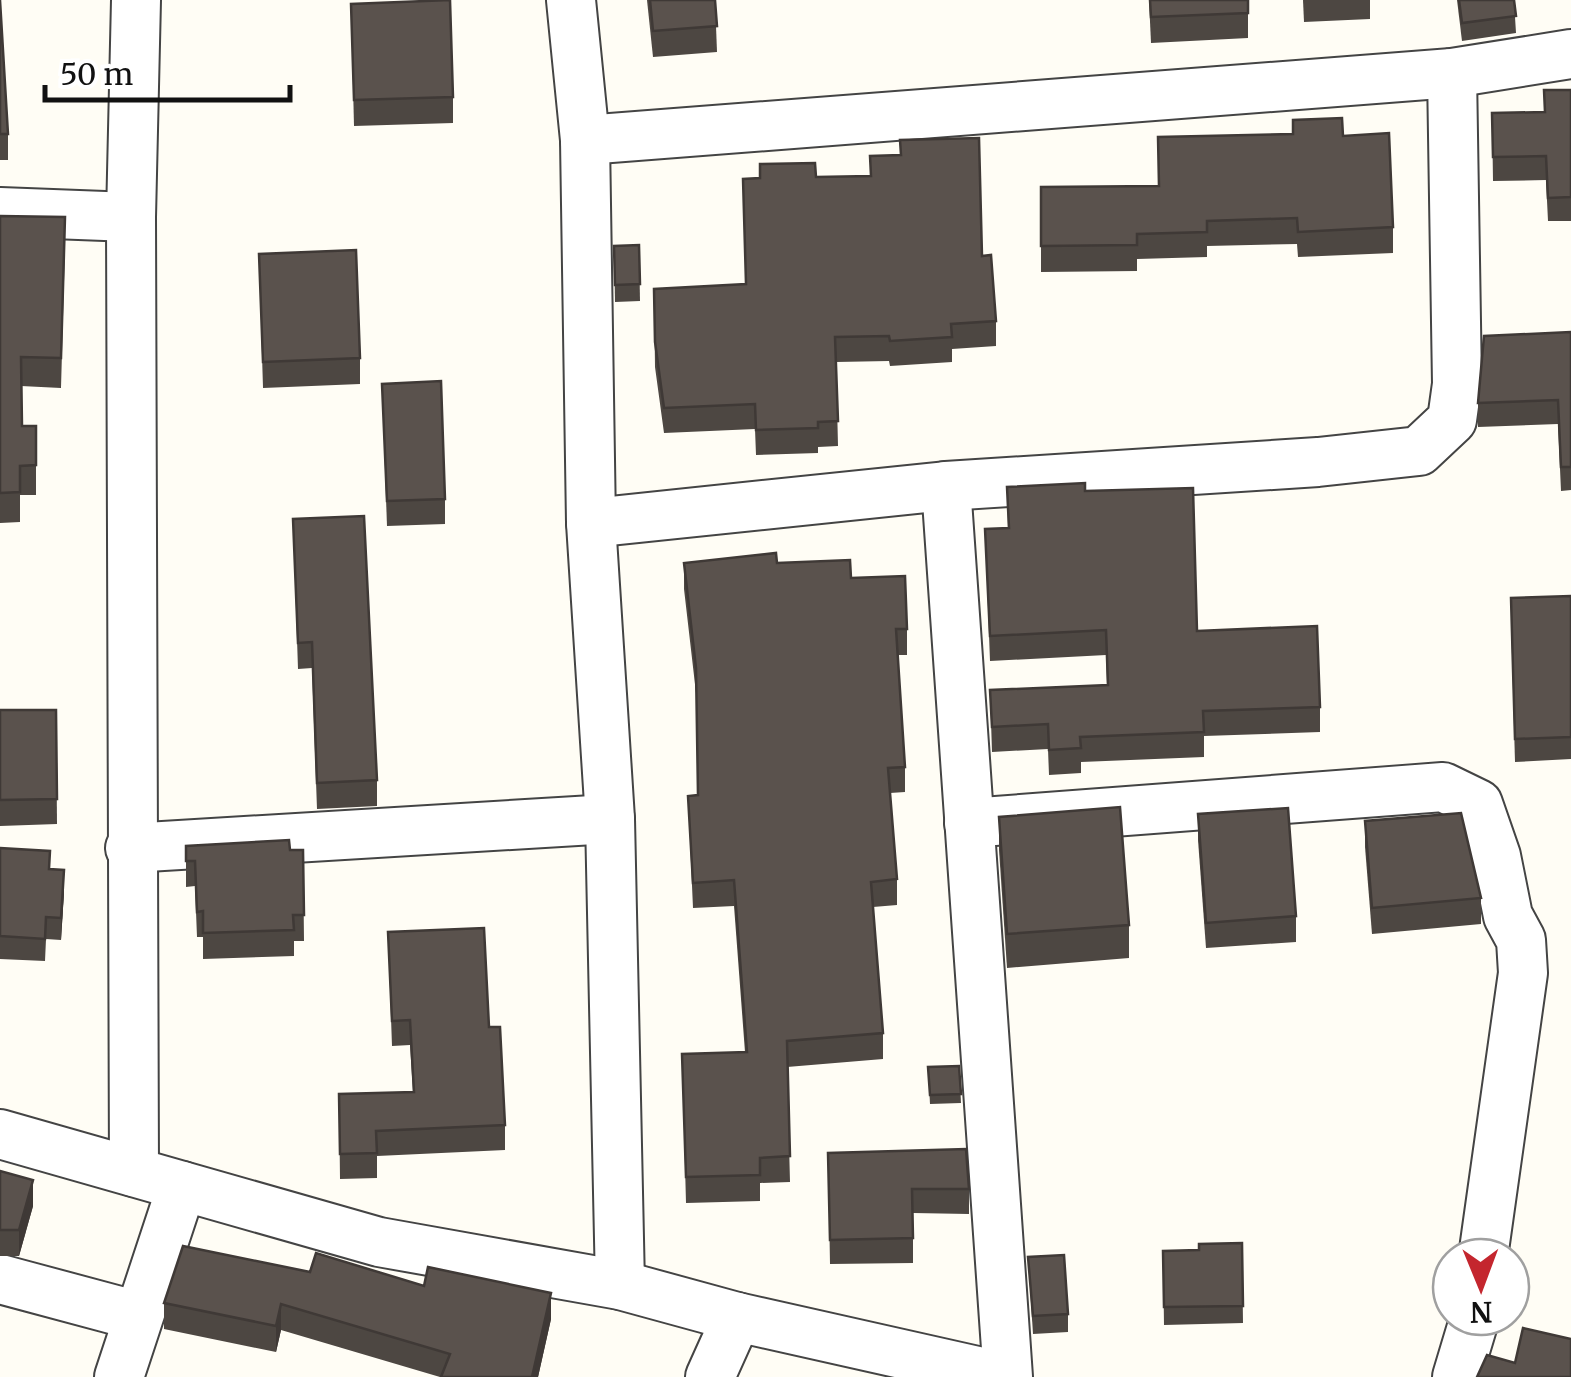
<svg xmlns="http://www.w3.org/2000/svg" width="1571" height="1377" font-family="Merriweather,serif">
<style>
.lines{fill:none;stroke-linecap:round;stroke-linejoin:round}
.minor-casing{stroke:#444;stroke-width:52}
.minor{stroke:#fff;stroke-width:48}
.wall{fill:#4d4742}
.shaded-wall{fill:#3f3936}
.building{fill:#5a524d;stroke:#3f3936;stroke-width:2.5}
</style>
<rect width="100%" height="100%" fill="#fffdf5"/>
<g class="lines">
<g class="minor-casing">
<g id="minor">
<path d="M571 0 585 140 591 523 610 819 620 1285"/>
<path d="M585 140 1452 73 1571 54"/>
<path d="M0 212 131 217"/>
<path d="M946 486 1008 1377"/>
<path d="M591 523 946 486 1318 462 1419 451 1452 420 1457 384 1452 73"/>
<path d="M969 823 1443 787 1478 804 1496 856 1508 916 1521 940 1523 973 1483 1257"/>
<path d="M130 848 610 819"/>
<path d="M0 1134 379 1242 620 1285 737 1317 1004 1377"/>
<path d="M134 1172 131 217 136 0"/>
<path d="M0 1279 138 1316"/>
<path d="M119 1377 182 1186"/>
<path d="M710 1377 737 1317"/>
<path d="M1457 1377 1475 1317"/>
</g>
</g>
<use href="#minor" class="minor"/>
</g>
<g class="wall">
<path d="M0 0 8 134V160H0Z"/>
<path d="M647 0H715L717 52 653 57Z"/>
<path d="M1149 0H1248V38L1151 43Z"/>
<path d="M1303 0H1370V19L1304 22Z"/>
<path d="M1457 0H1514L1516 33 1462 41Z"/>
<path d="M351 4 453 97V123L354 126Z"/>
<path d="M1571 90V221H1548L1546 180 1493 181 1492 113 1544 112Z"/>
<path d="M1343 136 1393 227V253L1298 257 1297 244 1207 246V257L1137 259V271L1041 272V187L1158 186Z"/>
<path d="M816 177 982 256 996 321V346L952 349V362L890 366 889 361 836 362 838 446 818 447V453L756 455 755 429 664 433 655 367 654 289 745 284Z"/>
<path d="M0 216 65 246 61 388 21 386 22 426H36V495H20V522L0 523Z"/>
<path d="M639 245 640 301 615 302 614 246Z"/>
<path d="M259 254 360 358V384L263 388Z"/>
<path d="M1571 332V490L1561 491 1558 424 1478 427V403Z"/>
<path d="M382 384 445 499V524L387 526Z"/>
<path d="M1007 487 1085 491 1197 631 1320 707V732L1204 736V757L1081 762V773L1049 775 1048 749 992 752 990 690 1107 685 1106 655 990 661 985 529 1008 528Z"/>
<path d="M293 519 377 780V806L317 809 312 668 298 669Z"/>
<path d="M684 563H777L851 578 907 629V655H898L905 767V792L890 793 897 879V905L873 907 883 1033V1059L787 1067 790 1182 760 1183V1201L686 1203 682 1054 745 1052 734 906 693 908 688 796 698 795 696 693 684 589Z"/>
<path d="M1571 596V759L1515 762 1511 620Z"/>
<path d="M0 710H56L57 824 0 826Z"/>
<path d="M1198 814 1296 916V942L1206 948 1198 840Z"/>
<path d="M999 817 1129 925V958L1007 968 999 850Z"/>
<path d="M1365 821 1481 898V924L1372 934 1365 847Z"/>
<path d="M186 846 303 850 304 941H294V956L203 959V937H197L195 886 186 887Z"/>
<path d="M0 848 50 869 64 892 61 940 46 939 45 961 0 959Z"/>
<path d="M388 932 489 1027 505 1125V1150L377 1156V1178L340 1179 339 1094 413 1092 410 1045 392 1046Z"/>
<path d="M959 1066 961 1103 930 1104 928 1067Z"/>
<path d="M828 1153 969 1189V1214L913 1213V1263L830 1264Z"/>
<path d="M0 1171 33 1206 19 1256H0Z"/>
<path d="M1242 1243 1243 1323 1164 1325 1163 1251 1199 1250Z"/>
<path d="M1028 1257 1068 1314V1332L1033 1334Z"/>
<path d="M310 1272 424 1286 551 1319 538 1377H440L281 1330 276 1352 164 1329V1303Z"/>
</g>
<g class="shaded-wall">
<path d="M64 870V892L61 940V918Z"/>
<path d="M33 1180V1206L19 1256V1230Z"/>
<path d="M551 1293V1319L538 1377H532Z"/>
<path d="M281 1304V1330L276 1352V1326Z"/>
</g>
<g class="building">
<path d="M0 0 8 134H0Z"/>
<path d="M450 0 453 97 354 100 351 4Z"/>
<path d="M650 0H715L717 26 653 31Z"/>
<path d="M1150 0H1248V13L1151 17Z"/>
<path d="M1459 0H1514L1516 16 1462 23Z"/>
<path d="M1544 90H1571V197L1548 198 1546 156 1493 157 1492 113 1545 112Z"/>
<path d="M1342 118 1343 136 1389 133 1393 227 1298 232 1297 218 1207 221V232L1137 234V245L1041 246V187L1159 186 1158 137 1293 134V120Z"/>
<path d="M979 138 982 256 991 255 996 321 951 324 952 337 890 341 889 336 835 337 838 421 818 422V428L756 430 755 404 664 408 655 342 654 289 746 284 743 179 760 178V164L815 163 816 177 871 176 870 156 901 155 900 140Z"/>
<path d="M0 216 65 217 61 358 21 357 22 426H36V465L20 466V492L0 493Z"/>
<path d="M639 245 640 284 615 285 614 246Z"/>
<path d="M356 250 360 358 263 362 259 254Z"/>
<path d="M1571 332V467H1561L1558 400 1478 403 1484 336Z"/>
<path d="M441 381 445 499 387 501 382 384Z"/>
<path d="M1085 483V491L1193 488 1197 631 1317 626 1320 707 1203 711 1204 732 1080 737 1081 748 1049 750 1048 724 992 727 990 690 1108 685 1106 630 990 636 985 529 1009 528 1007 487Z"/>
<path d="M364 516 377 780 317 783 312 642 298 643 293 519Z"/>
<path d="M776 553 777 563 850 560 851 578 905 576 907 629H896L905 767 888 768 897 879 871 882 883 1033 787 1041 790 1156 760 1158V1175L686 1177 682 1054 747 1052 734 880 693 883 688 796 698 795 696 668 684 563Z"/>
<path d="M1571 596V737L1515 739 1511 598Z"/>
<path d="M0 710H56L57 799 0 800Z"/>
<path d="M1120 807 1129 925 1007 934 999 817Z"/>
<path d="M1288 808 1296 916 1206 923 1198 814Z"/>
<path d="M1461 813 1481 898 1372 908 1365 821Z"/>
<path d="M289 840 290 850H303L304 915H293L294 930 203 933V911L197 912 195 861H186V846Z"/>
<path d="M0 848 50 851 49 869 64 870 61 918 46 917 45 939 0 936Z"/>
<path d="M484 928 489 1027H500L505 1125 376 1131 377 1153 340 1154 339 1094 414 1092 410 1020 392 1021 388 932Z"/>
<path d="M959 1066 961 1094 930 1095 928 1067Z"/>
<path d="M966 1149 969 1189H912L913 1238 830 1240 828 1153Z"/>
<path d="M0 1171 33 1180 19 1230H0Z"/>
<path d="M1242 1243 1243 1306 1164 1307 1163 1251 1199 1250V1244Z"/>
<path d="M183 1246 310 1272 316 1253 424 1286 428 1267 551 1293 532 1377H441L450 1354 281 1304 276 1326 164 1303Z"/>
<path d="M1064 1255 1068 1314 1033 1316 1028 1257Z"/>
<path d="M1523 1328 1571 1339V1377H1477L1487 1355 1515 1363Z"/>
</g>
<g transform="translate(1481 1287) rotate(179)"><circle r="48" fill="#ffffff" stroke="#a0a0a0" stroke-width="2.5"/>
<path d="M0-8L18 38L0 25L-18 38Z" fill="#c4262e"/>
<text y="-15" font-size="28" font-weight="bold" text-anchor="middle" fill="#111111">N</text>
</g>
<path d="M45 85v15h245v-15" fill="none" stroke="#111111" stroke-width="5"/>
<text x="60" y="85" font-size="30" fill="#111111" stroke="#ffffff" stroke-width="8" paint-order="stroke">50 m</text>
</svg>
